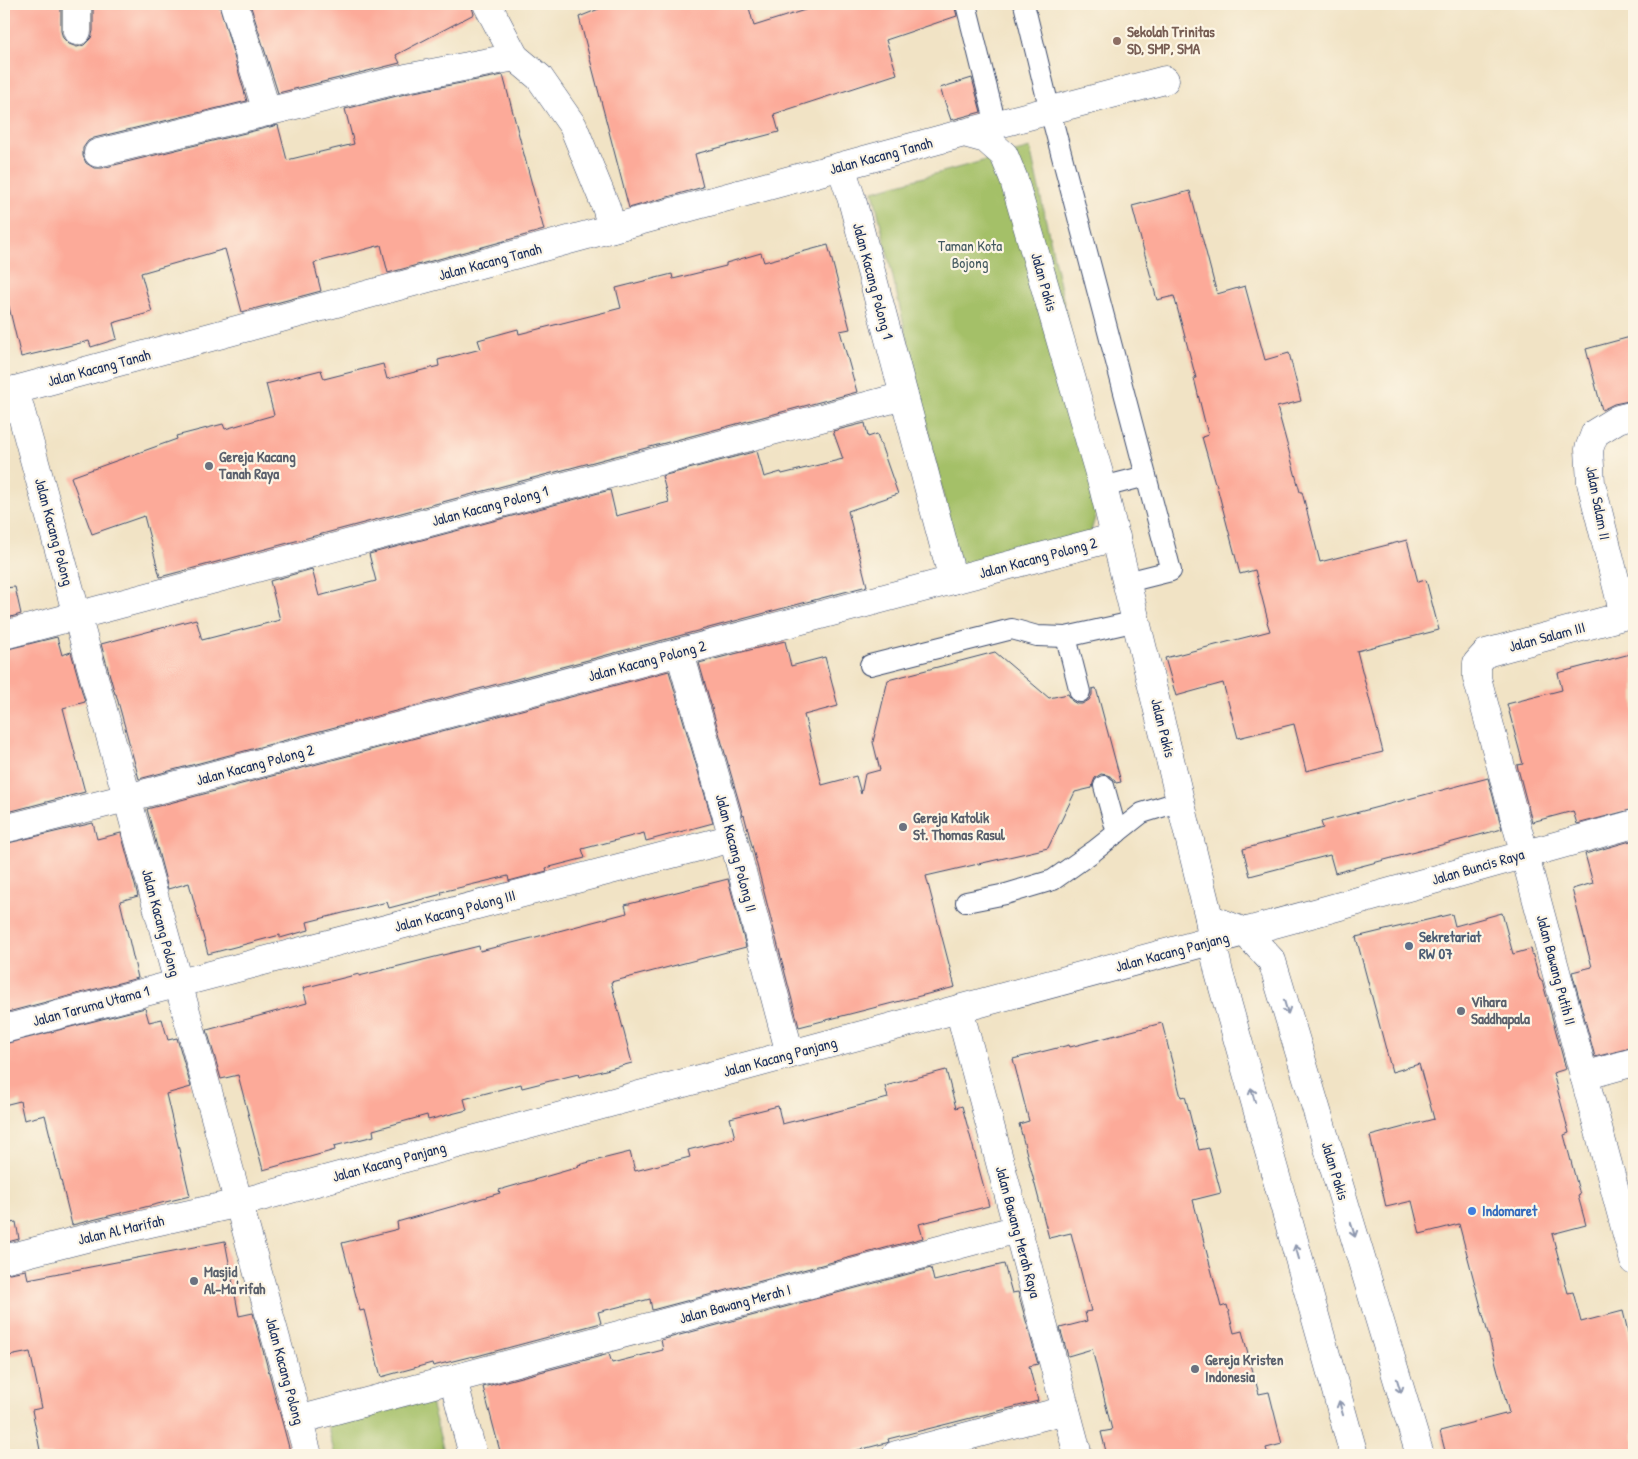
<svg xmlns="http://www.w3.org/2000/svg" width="1638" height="1459" font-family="'Patrick Hand',sans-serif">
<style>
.green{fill:#a4c067;stroke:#607862}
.building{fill:#fcaa99}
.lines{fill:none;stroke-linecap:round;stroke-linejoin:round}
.lane-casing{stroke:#3b4a6d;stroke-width:22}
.street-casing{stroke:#3b4a6d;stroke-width:29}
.secondary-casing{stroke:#3b4a6d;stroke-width:29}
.lane{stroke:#fff;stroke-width:20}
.street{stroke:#fff;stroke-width:28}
.secondary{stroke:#fff;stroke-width:28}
.oneway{stroke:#8d97ae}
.education-dot{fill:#8d6e63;stroke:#fcf5e5;stroke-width:2}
.worship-dot{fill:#6b7280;stroke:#fcf5e5;stroke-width:2}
.service-dot{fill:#5c6f8a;stroke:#fcf5e5;stroke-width:2}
.shop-dot{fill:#3f7fe0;stroke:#fcf5e5;stroke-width:2}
.labels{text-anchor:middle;stroke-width:4.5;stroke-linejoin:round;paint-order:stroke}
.education-label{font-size:15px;font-weight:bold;fill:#785e54;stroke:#fcf5e5;text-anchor:start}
.street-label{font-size:15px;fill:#1b2f5e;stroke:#fcf5e5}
.park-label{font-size:15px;fill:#445a61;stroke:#fcf5e5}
.worship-label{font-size:15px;font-weight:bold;fill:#5b616d;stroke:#fcf5e5;text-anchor:start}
.service-label{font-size:15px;font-weight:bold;fill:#4e5e75;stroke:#fcf5e5;text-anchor:start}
.shop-label{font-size:15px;font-weight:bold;fill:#366cbe;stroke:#fcf5e5;text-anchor:start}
</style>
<rect width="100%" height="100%" fill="#fcf5e5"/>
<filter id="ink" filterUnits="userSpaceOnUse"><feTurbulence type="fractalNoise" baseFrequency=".02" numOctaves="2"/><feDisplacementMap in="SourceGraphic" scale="10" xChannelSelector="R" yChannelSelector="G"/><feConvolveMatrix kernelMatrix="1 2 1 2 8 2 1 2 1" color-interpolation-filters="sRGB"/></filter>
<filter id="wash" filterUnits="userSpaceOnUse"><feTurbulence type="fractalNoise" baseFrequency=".0096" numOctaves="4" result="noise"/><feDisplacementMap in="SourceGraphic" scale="20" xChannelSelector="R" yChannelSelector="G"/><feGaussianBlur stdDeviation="1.12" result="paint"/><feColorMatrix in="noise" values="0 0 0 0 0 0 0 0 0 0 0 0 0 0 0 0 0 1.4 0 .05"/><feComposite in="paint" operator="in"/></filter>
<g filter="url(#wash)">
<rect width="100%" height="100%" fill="#f1e3c5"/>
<g class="green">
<path d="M1030 148 1104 486 1084 556 964 585 873 191Z"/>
<path d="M430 1399 445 1455H335L327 1425Z"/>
</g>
<g id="blocks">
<g class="building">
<path d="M4 4H61V31L63 38 69 44 77 47 84 45 91 38 93 31V4H219L247 101 94 138 88 141 83 148V156L86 163 94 168H102L278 125 287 160 354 144 345 109 409 93 503 75 544 230 388 273 381 245 314 263 321 291 242 312 225 249 141 273 152 312 113 323 117 339 91 347 89 341 21 357 4 286Z"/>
<path d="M250 4H471L474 14 396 55 400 63 278 93Z"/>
<path d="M611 4H748L754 26 824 4H954L957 16 886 40 897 74 774 114 779 132 695 154 703 187 629 208 579 17Z"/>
<path d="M972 78 981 112 951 120 940 88Z"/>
<path d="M1190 191 1217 294 1245 286 1265 360 1289 353 1301 401 1277 407 1300 492H1302L1320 562 1407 540 1418 582 1426 580 1439 630 1357 651 1383 752 1306 771 1294 724 1238 738 1223 683 1176 696 1165 658 1270 631 1267 622 1268 621 1255 570 1240 574 1216 483H1215L1202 437 1208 435 1194 378H1196L1174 296 1157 300 1132 206Z"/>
<path d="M828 245 850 329 840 331 857 392 160 577 144 516 92 534 71 477 177 439 176 436 223 424 225 429 274 415 266 384 321 370 324 379 383 364 387 379 439 366 438 360 481 349 478 340 518 329 519 334 621 308 616 288 672 274 673 279 726 266V263L761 253 764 262Z"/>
<path d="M1634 336V400L1614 404 1602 410 1586 349Z"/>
<path d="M865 423 868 437 877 434 898 494 848 511 867 586 139 779 116 694H115L101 644 196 619 202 640 280 620 270 581 312 569 319 596 376 581 369 554 610 490 616 516 669 502 662 476 757 451 764 477 781 472 782 474 843 459 833 431Z"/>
<path d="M15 587 21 614 4 619V588Z"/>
<path d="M57 637 62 655 71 652 85 702 63 708 85 792 4 813V650Z"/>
<path d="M785 641 791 666 825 657 838 706 804 715 822 785 856 776 861 794 865 774 880 770 873 742 888 680 995 652 1049 698 1068 694 1072 701 1077 704H1082L1089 700 1092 695V689L1096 688 1121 782 1116 783 1112 777 1107 775 1101 774 1095 778 1093 783 1092 788 1075 792 1048 848 926 876 955 987 799 1027 744 815 743 816 699 663Z"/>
<path d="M1634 653V809L1577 824 1573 811 1532 822 1517 765 1523 764 1507 704 1562 690 1558 673Z"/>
<path d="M669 671 713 823 646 841 644 833 582 849 585 858 546 868 547 871 509 881 508 876 441 892 442 894 389 908 387 902 307 922 309 930 280 938V935L208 954 189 883 168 889 147 809Z"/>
<path d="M1488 778 1502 829 1335 873 1330 855 1250 876 1243 849 1323 828 1321 822Z"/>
<path d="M93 823 97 839 121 833 138 896 120 901 138 978 4 1013V844Z"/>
<path d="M1634 840V1047L1595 1057 1572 972 1592 967 1572 889 1593 883 1585 854Z"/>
<path d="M728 879 746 947 611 982 632 1063 579 1077 578 1074 522 1088 521 1084 464 1099 467 1110 428 1120 427 1115 373 1130 374 1136 334 1146 335 1150 263 1170 238 1075 221 1079 207 1030 307 1003 303 988 359 974V976L479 946 480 951 532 938 627 913 625 905Z"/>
<path d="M1502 913 1513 954 1531 949 1540 980H1542L1566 1069 1553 1073 1569 1133 1564 1135 1580 1195 1578 1196 1586 1225 1552 1234 1568 1293 1573 1292 1581 1322 1623 1311 1634 1357V1455H1446L1440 1431 1509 1413 1459 1224 1420 1234 1412 1201 1386 1207 1370 1136 1434 1119 1419 1064 1392 1072 1356 937 1452 914 1455 926Z"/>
<path d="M145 1008 149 1022 162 1019 168 1040 177 1038 191 1087 166 1094 190 1196 72 1225 45 1115 24 1120 20 1101 4 1105V1044Z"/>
<path d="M1162 1023 1181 1097 1185 1096 1199 1150 1209 1148 1221 1193 1193 1200 1221 1307 1227 1305 1234 1333 1242 1331 1259 1394 1269 1392 1282 1444 1266 1448 1268 1455H1107L1101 1432 1112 1430 1092 1349 1068 1356 1060 1328 1087 1321 1085 1312 1091 1311 1071 1233 1049 1238 1019 1124 1029 1121 1013 1059 1069 1045 1070 1047Z"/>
<path d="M946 1070 956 1108 962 1106 989 1206 919 1224 923 1238 652 1310 650 1299 598 1312 601 1323 473 1357V1356L433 1366 432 1363 381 1377 364 1310 360 1311 342 1243 398 1229 397 1222 500 1193 499 1190 579 1167 578 1165 630 1152 635 1171 690 1157 688 1150 735 1138 730 1118 778 1106 782 1124 826 1113 827 1114 888 1098 885 1086Z"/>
<path d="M16 1222 19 1239 4 1243V1224Z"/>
<path d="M225 1241 239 1316 253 1313 291 1455H41L32 1410 42 1408 30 1352 4 1357V1274L26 1270 28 1279Z"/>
<path d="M1004 1264 1012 1293 1018 1292 1038 1364 1029 1366 1038 1401 888 1439 889 1442 886 1443 839 1455H501L483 1387 609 1354 612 1363 663 1350 661 1340 931 1268 934 1281Z"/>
</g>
</g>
</g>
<g filter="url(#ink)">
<use href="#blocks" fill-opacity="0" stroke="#3b4a6d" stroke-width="1"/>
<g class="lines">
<g class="lane-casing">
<g id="lane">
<path d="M966 4 996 125"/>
<path d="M1024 4 1050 111 1171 571 1127 582"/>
<path d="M1103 487 1146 476"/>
<path d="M1066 637 1080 692"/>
<path d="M870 665 1012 629 1037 636 1066 637 1137 621"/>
<path d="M1104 786 1117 833"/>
<path d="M966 902 1006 894 1053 880 1094 851 1142 813 1181 801"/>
</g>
</g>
<g class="street-casing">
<g id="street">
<path d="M77 4V31"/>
<path d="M234 4 267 112"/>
<path d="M487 4 515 57 539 77 573 126 606 207 612 228"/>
<path d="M964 133 1165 80"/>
<path d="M98 153 406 78 515 57"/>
<path d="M841 167 852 200 953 580"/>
<path d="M15 390 308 1455"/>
<path d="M1634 613 1486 653 1477 663V678L1634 1261"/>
<path d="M1624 615 1591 483 1589 449 1595 433 1618 419 1634 415"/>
<path d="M4 635 904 396"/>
<path d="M680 653 733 838 790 1054"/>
<path d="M4 829 154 791 1116 537"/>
<path d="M959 1009 1078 1455"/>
<path d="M4 1029 733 838"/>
<path d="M1584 1076 1634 1062"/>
<path d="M4 1259 110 1232 239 1203 1322 911 1634 824"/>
<path d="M453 1379 473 1455"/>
<path d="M298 1420 1018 1229"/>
<path d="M896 1455 1066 1410"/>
</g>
</g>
<g class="secondary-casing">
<g id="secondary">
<path d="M4 393 964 133 986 139 1004 155 1013 177 1103 487 1209 918 1212 941 1219 973 1354 1455"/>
<path d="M1209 918 1245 932 1272 961 1420 1455"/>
</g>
</g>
<use href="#lane" class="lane"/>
<use href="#street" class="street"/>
<use href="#secondary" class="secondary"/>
</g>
<defs><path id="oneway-shaft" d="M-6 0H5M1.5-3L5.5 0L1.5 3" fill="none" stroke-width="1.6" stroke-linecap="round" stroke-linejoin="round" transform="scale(1.25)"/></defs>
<g class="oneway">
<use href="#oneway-shaft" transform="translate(1286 1007) rotate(73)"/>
<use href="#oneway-shaft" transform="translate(1253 1095) rotate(-106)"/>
<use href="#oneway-shaft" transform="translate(1353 1230) rotate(73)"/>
<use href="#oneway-shaft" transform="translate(1297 1252) rotate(-106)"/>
<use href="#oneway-shaft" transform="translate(1399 1386) rotate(73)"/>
<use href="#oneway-shaft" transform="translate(1341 1408) rotate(-106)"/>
</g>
</g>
<circle class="education-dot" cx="1117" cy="41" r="5"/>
<g class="worship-dot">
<circle cx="209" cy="466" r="5"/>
<circle cx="903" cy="827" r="5"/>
<circle cx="1461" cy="1011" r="5"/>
<circle cx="194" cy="1281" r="5"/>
<circle cx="1195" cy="1369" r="5"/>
</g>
<circle class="service-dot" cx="1409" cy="946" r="5"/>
<circle class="shop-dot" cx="1472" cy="1211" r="5"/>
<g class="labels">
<g class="education-label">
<text x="1127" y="37">Sekolah Trinitas<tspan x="1127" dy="17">SD, SMP, SMA</tspan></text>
</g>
<g class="street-label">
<text transform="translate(881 156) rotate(-15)" y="5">Jalan Kacang Tanah</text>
<text transform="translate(490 262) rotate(-15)" y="5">Jalan Kacang Tanah</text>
<text transform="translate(873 281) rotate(75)" y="5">Jalan Kacang Polong 1</text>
<text transform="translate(1044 282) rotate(74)" y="5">Jalan Pakis</text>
<text transform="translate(99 368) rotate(-15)" y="5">Jalan Kacang Tanah</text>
<text transform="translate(1598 503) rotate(79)" y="5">Jalan Salam II</text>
<text transform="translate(490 506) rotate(-15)" y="5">Jalan Kacang Polong 1</text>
<text transform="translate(54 532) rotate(75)" y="5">Jalan Kacang Polong</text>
<text transform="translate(1038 558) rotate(-15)" y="5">Jalan Kacang Polong 2</text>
<text transform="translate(1547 637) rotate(-15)" y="5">Jalan Salam III</text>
<text transform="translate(647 661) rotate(-15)" y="5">Jalan Kacang Polong 2</text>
<text transform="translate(1163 728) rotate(76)" y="5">Jalan Pakis</text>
<text transform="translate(255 765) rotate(-15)" y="5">Jalan Kacang Polong 2</text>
<text transform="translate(736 853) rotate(75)" y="5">Jalan Kacang Polong II</text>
<text transform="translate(1478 867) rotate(-16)" y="5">Jalan Buncis Raya</text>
<text transform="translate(455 911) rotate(-15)" y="5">Jalan Kacang Polong III</text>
<text transform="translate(161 923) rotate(75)" y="5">Jalan Kacang Polong</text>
<text transform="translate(1172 952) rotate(-15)" y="5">Jalan Kacang Panjang</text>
<text transform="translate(1556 970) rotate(75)" y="5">Jalan Bawang Putih II</text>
<text transform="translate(91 1006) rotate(-15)" y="5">Jalan Taruma Utama 1</text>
<text transform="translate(780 1057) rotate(-15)" y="5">Jalan Kacang Panjang</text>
<text transform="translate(389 1162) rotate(-15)" y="5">Jalan Kacang Panjang</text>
<text transform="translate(1335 1171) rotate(73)" y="5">Jalan Pakis</text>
<text transform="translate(121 1230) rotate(-13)" y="5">Jalan Al Marifah</text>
<text transform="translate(1018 1232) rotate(75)" y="5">Jalan Bawang Merah Raya</text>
<text transform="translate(735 1304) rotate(-15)" y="5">Jalan Bawang Merah I</text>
<text transform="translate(285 1371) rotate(75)" y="5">Jalan Kacang Polong</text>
</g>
<g class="park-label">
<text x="970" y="251">Taman Kota<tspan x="970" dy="17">Bojong</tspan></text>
</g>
<g class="worship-label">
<text x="219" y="462">Gereja Kacang<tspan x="219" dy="17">Tanah Raya</tspan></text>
<text x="913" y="823">Gereja Katolik<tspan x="913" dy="17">St. Thomas Rasul</tspan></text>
<text x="1471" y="1007">Vihara<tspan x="1471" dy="17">Saddhapala</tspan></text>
<text x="204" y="1277">Masjid<tspan x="204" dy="17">Al-Ma'rifah</tspan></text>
<text x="1205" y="1365">Gereja Kristen<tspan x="1205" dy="17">Indonesia</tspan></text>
</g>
<g class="service-label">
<text x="1419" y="942">Sekretariat<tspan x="1419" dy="17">RW 07</tspan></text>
</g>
<g class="shop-label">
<text x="1482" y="1216">Indomaret</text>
</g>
</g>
<rect width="1638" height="1459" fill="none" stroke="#fcf5e5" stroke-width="20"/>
</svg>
